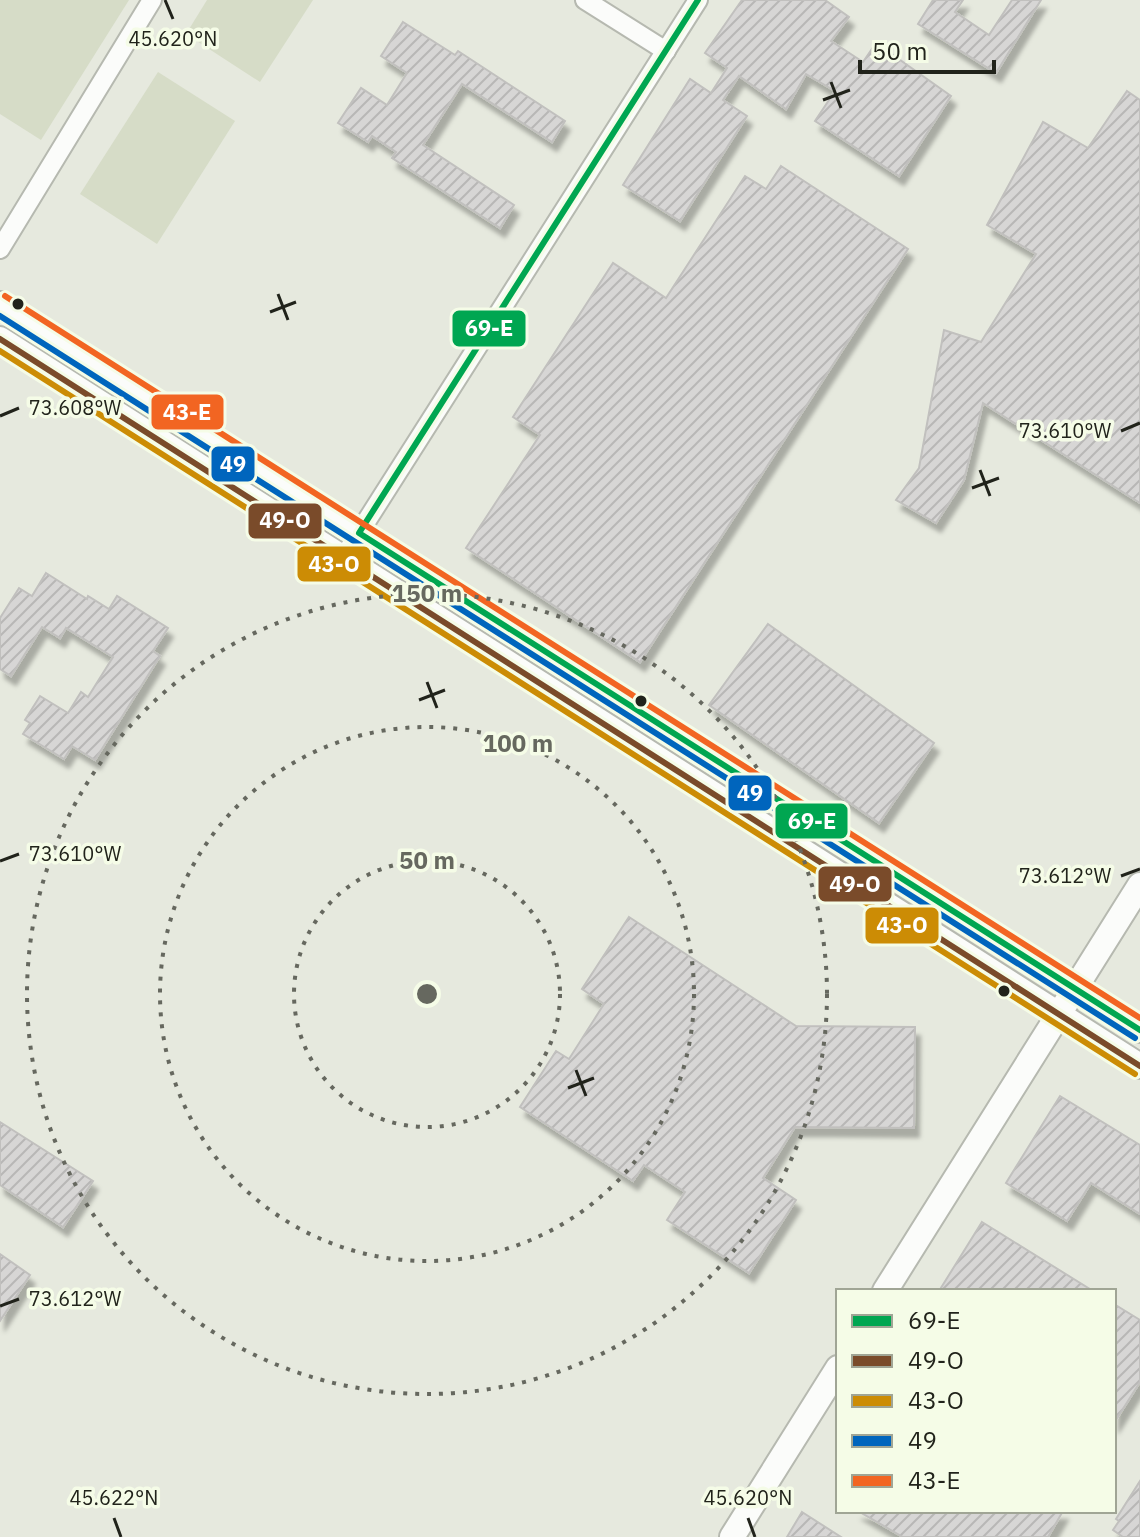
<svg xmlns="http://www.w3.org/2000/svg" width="1140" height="1537" font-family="'IBM Plex Sans',sans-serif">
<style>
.pitch{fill:#d6dcc7}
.building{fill:url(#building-hatch);stroke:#c1c0be;stroke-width:2;filter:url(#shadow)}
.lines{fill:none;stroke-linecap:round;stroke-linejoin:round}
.street-casing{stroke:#b6b9b0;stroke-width:22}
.secondary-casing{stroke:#b6b9b0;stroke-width:28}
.street{stroke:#fbfcfa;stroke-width:18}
.secondary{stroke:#fbfcfa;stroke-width:24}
.bus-1-casing{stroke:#f5fce7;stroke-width:12}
.bus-2-casing{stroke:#f5fce7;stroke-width:12}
.bus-3-casing{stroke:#f5fce7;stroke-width:12}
.bus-4-casing{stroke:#f5fce7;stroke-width:12}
.bus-5-casing{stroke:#f5fce7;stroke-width:12}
.bus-1{stroke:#00a651;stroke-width:6}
.bus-2{stroke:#7a4b2a;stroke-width:6}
.bus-3{stroke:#cc8c05;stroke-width:6}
.bus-4{stroke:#0065bd;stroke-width:6}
.bus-5{stroke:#f26522;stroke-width:6}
.ticks{fill:none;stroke:#21231b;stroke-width:3}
.ring{fill:none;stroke:#66685f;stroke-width:4;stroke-dasharray:4 8}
.bus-dot{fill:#21231b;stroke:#f5fce7;stroke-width:3}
.ticks-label{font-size:20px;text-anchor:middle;fill:#21231b;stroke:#f5fce7;stroke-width:7;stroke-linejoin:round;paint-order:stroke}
.centre{fill:#66685f;stroke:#f5fce7;stroke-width:4}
.ring-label{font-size:24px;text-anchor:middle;font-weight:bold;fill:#66685f;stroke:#f5fce7;stroke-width:7;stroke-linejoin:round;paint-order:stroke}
.line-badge{stroke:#f5fce7;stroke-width:3}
.badge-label{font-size:22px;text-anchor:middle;font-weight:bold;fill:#fff}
</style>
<defs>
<pattern id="building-hatch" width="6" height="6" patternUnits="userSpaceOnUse" patternTransform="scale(2)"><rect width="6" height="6" fill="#d7d6d5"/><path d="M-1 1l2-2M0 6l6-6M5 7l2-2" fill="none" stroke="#b8b7b6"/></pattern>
<filter id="shadow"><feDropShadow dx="5" dy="9" stdDeviation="2" flood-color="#0004"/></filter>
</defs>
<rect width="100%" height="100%" fill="#e6e9de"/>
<g class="pitch">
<path d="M0 0H129L41 140 0 114Z"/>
<path d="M207 0H313L260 82 186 34Z"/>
<path d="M158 72 235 121 157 244 80 194Z"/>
</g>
<g class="building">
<path d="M742 0H825L849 17 831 41 863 62 876 43 951 96 899 176 815 121 835 91 806 74 786 109 739 76 723 100 747 116 680 221 623 185 690 79 711 93 727 68 705 53Z"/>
<path d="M933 0H963L955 12 989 35 1012 0H1041L996 73 918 24Z"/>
<path d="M403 22 455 55 458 51 565 121 552 142 462 84 423 145 514 205 500 228 392 158 396 152 372 136 368 142 338 123 361 88 387 105 407 73 381 56Z"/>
<path d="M1127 91 1140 100V503L983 403 964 480 936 523 896 500 919 468 944 330 981 342 1036 254 987 225 1043 122 1088 148Z"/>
<path d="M781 166 908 249 640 662 466 548 540 435 513 417 613 263 666 298 745 176 766 189Z"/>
<path d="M46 573 87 599 88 596 109 609 117 596 168 628 153 651 160 656 95 760 72 746 64 759 23 734 30 723 25 720 40 696 68 713 81 692 88 697 113 657 66 628 60 638 42 627 11 676 0 669V618L19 588 32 596Z"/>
<path d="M768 624 934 743 879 823 709 705Z"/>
<path d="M629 917 796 1026 915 1027 914 1128 795 1127 763 1178 796 1200 749 1273 667 1220 685 1192 644 1165 633 1181 520 1107 556 1051 569 1059 604 1004 582 989Z"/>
<path d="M1060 1096 1140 1145V1214L1091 1183 1067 1221 1006 1183Z"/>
<path d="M0 1122 93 1181 63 1227 0 1185Z"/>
<path d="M982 1222 1093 1291H939Z"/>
<path d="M0 1254 30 1275 0 1321Z"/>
<path d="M1114 1304 1140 1320V1382L1114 1423Z"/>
<path d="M1140 1481V1537H1123L1113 1530 1119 1521 1116 1519Z"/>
<path d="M858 1511H1063L1048 1537H903Z"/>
<path d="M802 1512 841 1537H787Z"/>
</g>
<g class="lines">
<g class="street-casing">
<g id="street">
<path d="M585 0 666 51"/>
<path d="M0 249 152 0"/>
<path d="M343 558 698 0"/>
</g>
</g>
<g class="secondary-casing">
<g id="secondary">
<path d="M0 304 1140 1030"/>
<path d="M0 339 1140 1066"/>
<path d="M885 1291 1140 885"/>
<path d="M732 1537 838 1368"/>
</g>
</g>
<use href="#street" class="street"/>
<use href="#secondary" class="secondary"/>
<g class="bus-1-casing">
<path id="bus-1" d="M698 0 359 533 1140 1030"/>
</g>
<g class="bus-2-casing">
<path id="bus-2" d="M0 339 1140 1066"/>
</g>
<g class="bus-3-casing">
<path id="bus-3" d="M0 351 1135 1074"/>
</g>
<g class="bus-4-casing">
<path id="bus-4" d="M0 316 1135 1038"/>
</g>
<g class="bus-5-casing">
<path id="bus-5" d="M5 296 1140 1018"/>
</g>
<use href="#bus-1" class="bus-1"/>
<use href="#bus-2" class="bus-2"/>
<use href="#bus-3" class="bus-3"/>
<use href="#bus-4" class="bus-4"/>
<use href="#bus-5" class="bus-5"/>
</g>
<path class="ticks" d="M165 0 173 19M831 82 841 108M823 100 850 90M278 294 288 320M270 312 296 302M0 416 19 408M1121 431 1140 423M980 470 990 496M972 488 999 478M427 682 437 708M419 700 445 690M0 861 19 854M1121 876 1140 869M576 1070 586 1096M568 1088 594 1078M0 1306 19 1299M114 1518 121 1537M748 1518 755 1537"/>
<g class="ring">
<circle cx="427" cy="994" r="133"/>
<circle cx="427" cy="994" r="267"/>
<circle cx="427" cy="994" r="400"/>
</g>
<g class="bus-dot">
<circle cx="18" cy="304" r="7"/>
<circle cx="641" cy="701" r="7"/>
<circle cx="1004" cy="991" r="7"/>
</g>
<g class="ticks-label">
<text x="173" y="46">45.620°N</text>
<text x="75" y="415">73.608°W</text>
<text x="1065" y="438">73.610°W</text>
<text x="75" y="861">73.610°W</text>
<text x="1065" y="883">73.612°W</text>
<text x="75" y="1306">73.612°W</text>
<text x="114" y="1505">45.622°N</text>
<text x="748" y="1505">45.620°N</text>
</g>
<circle cx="427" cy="994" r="12" class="centre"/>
<g class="ring-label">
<text x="427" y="602">150 m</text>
<text x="518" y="752">100 m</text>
<text x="427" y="869">50 m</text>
</g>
<g class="line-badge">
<rect x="451" y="309" width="76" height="39" rx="8" fill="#00a651"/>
<rect x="150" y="393" width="75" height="38" rx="8" fill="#f26522"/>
<rect x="210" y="445" width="46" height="38" rx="8" fill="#0065bd"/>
<rect x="247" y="502" width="76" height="38" rx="8" fill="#7a4b2a"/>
<rect x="296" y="545" width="76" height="38" rx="8" fill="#cc8c05"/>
<rect x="727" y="774" width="46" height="38" rx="8" fill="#0065bd"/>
<rect x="774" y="802" width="75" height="38" rx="8" fill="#00a651"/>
<rect x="817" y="865" width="76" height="38" rx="8" fill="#7a4b2a"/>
<rect x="864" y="906" width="76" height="39" rx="8" fill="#cc8c05"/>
</g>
<g class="badge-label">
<text x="489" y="336">69-E</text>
<text x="187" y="420">43-E</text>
<text x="233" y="472">49</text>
<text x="285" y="528">49-O</text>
<text x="334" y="572">43-O</text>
<text x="750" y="801">49</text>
<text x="812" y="829">69-E</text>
<text x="855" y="892">49-O</text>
<text x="902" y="933">43-O</text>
</g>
<rect x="836" y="1289" width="280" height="224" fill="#f5fce7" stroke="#a0a595" stroke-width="2"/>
<rect x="852" y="1315" width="40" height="12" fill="#00a651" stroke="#a0a595" stroke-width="2"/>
<text x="908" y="1329" font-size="24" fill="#21231b">69-E</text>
<rect x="852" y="1355" width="40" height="12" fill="#7a4b2a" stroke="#a0a595" stroke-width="2"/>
<text x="908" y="1369" font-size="24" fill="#21231b">49-O</text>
<rect x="852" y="1395" width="40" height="12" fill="#cc8c05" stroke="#a0a595" stroke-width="2"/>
<text x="908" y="1409" font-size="24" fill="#21231b">43-O</text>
<rect x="852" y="1435" width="40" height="12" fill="#0065bd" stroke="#a0a595" stroke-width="2"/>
<text x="908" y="1449" font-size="24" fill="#21231b">49</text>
<rect x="852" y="1475" width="40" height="12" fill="#f26522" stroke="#a0a595" stroke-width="2"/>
<text x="908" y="1489" font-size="24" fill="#21231b">43-E</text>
<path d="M860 60v12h134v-12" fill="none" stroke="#21231b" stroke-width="4"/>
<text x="872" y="60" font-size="24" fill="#21231b" stroke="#f5fce7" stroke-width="6" paint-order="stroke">50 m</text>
</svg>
